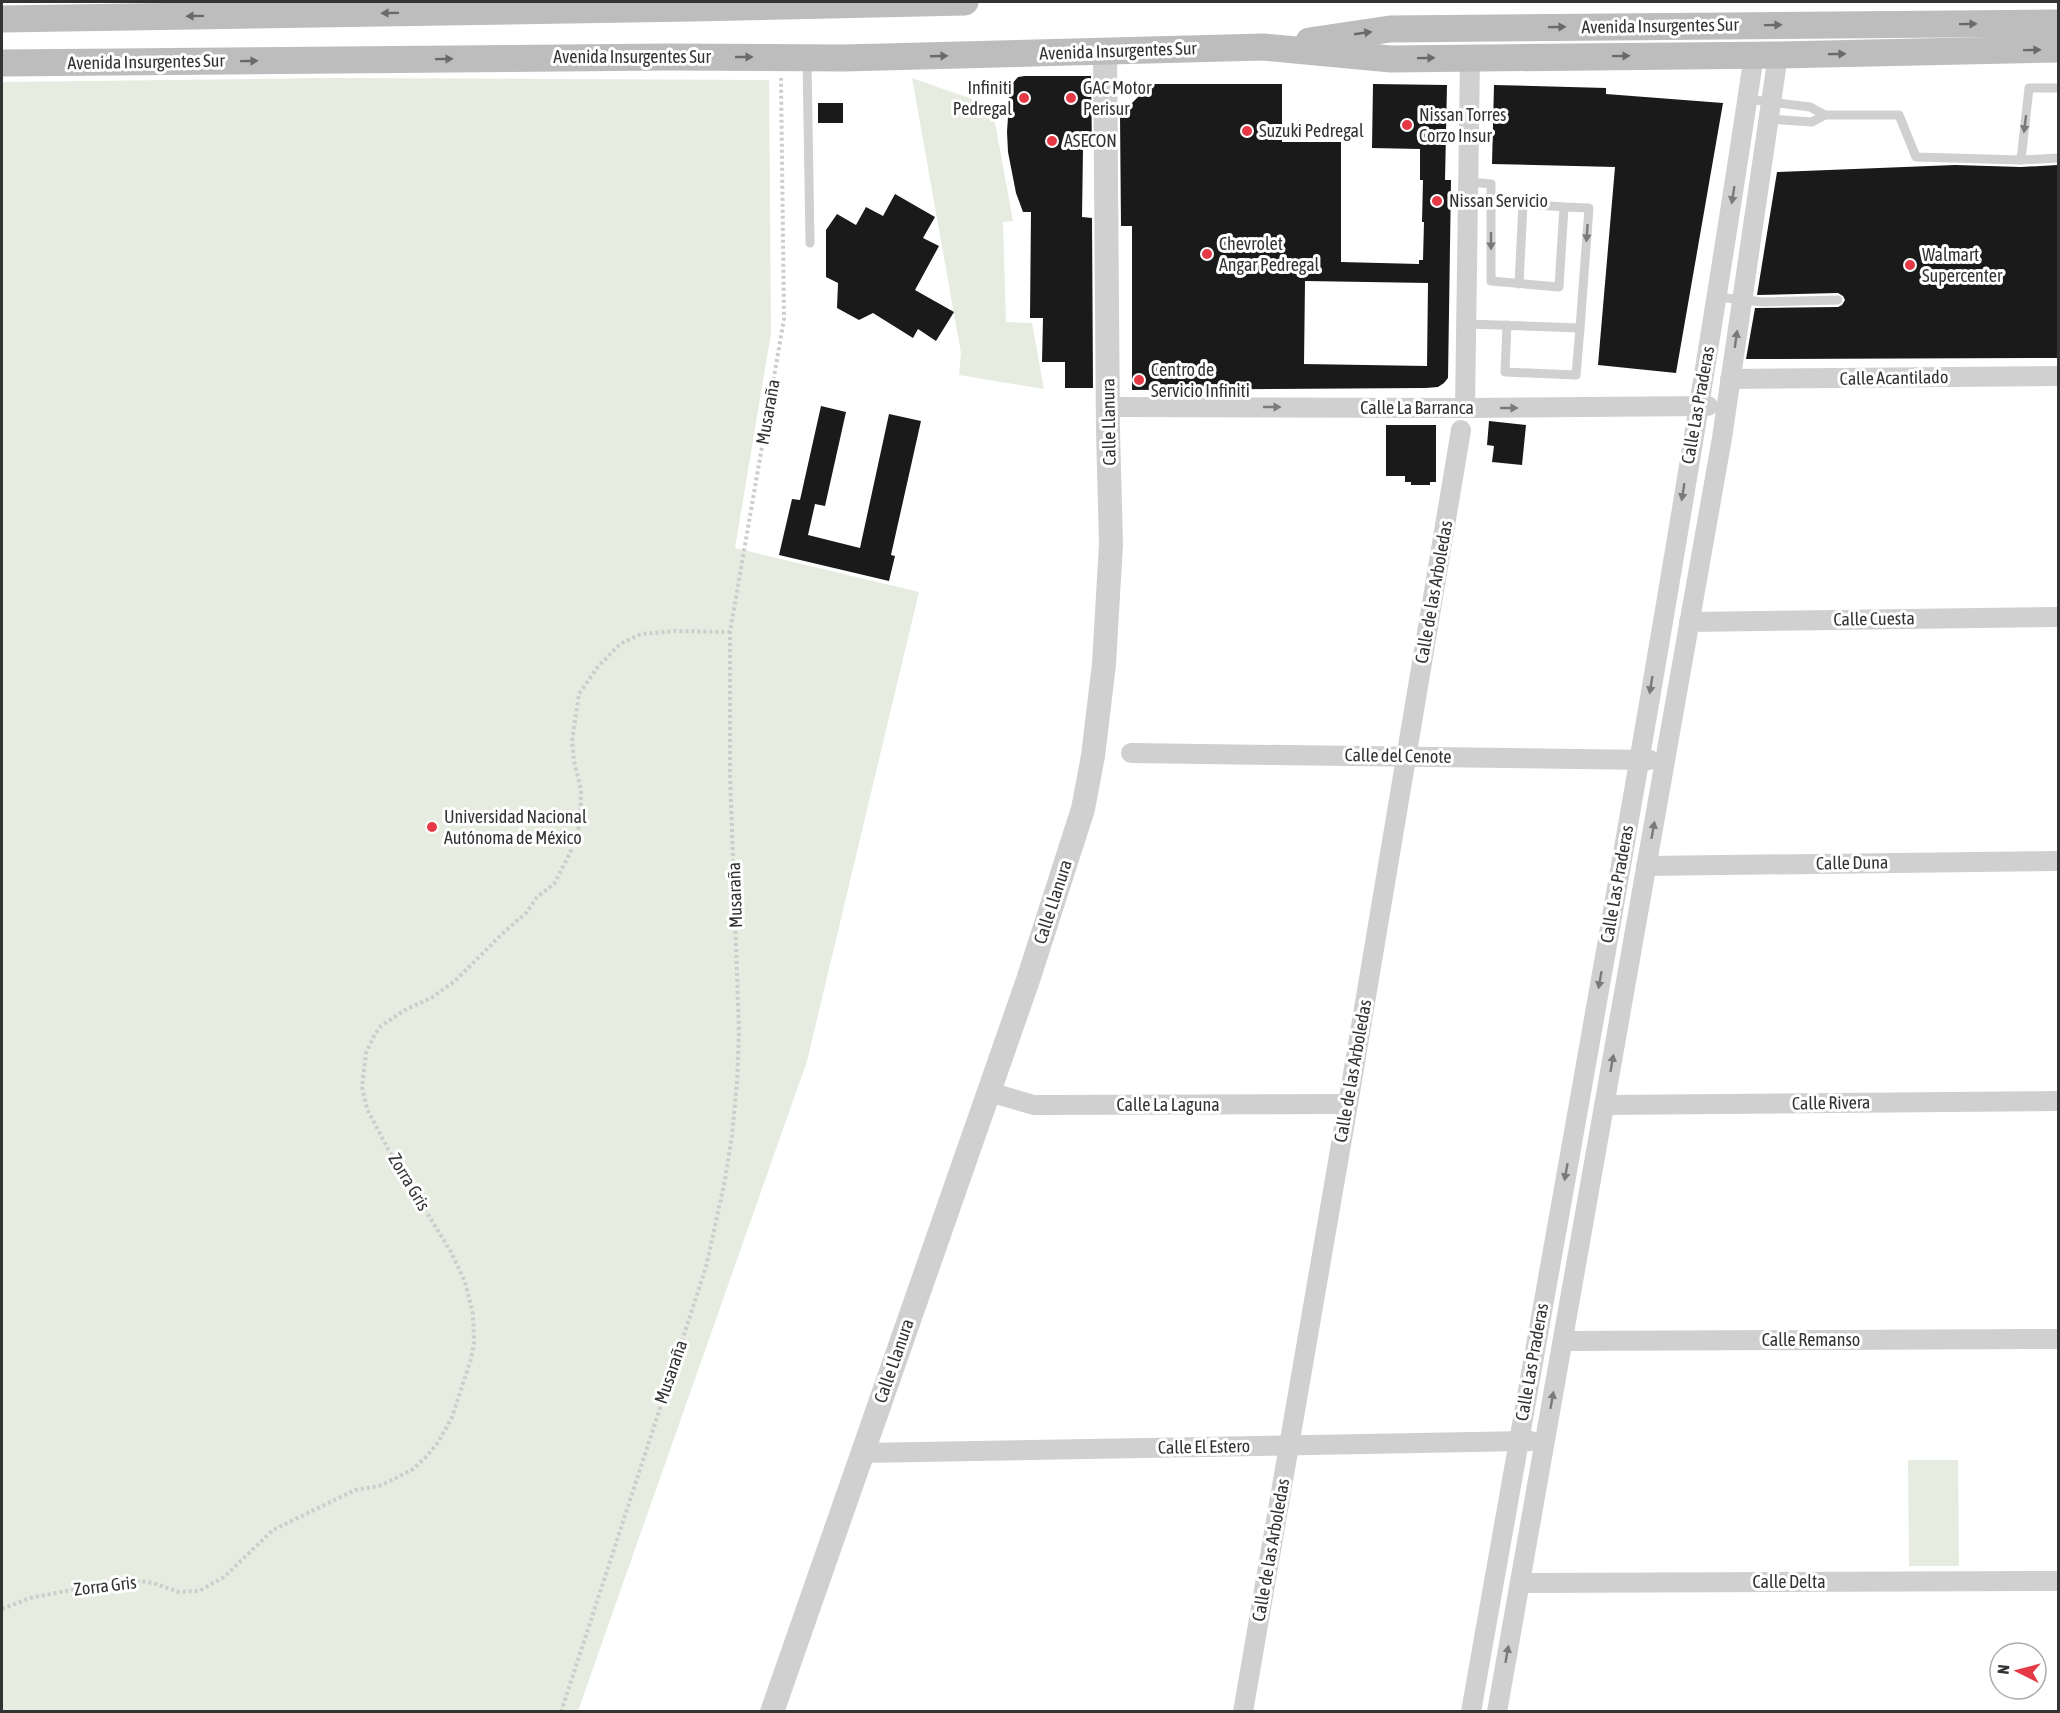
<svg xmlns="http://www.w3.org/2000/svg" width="2060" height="1713" font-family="'Asap Condensed',sans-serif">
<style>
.green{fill:#e6ecdf}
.building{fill:#1a1a1a;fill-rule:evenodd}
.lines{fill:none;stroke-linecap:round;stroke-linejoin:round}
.path{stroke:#cdcdcd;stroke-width:4;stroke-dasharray:3 3;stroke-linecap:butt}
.service{stroke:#d0d0d0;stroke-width:9}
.minor{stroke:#d0d0d0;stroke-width:20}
.tertiary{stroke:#d0d0d0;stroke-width:24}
.secondary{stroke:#bdbdbd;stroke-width:27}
.oneway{fill:#6a6a6a}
.oneway2{fill:#7a7a7a}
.poi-dot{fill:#e63946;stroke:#fff;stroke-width:2}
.labels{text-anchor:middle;stroke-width:6;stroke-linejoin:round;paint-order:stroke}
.street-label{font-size:18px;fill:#333;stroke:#fff}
.poi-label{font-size:18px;fill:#333;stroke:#fff;text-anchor:start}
</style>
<rect width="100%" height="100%" fill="#fff"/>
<g class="green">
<path d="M332 78 769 80 771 333 735 548 919 592 807 1061 578 1711H2V82Z"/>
<path d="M912 78 992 106 1013 221 1003 222 1006 322 1032 323 1044 389 959 375 961 353Z"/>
<path d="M1908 1460H1958L1959 1566H1909Z"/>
</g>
<g class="building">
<path d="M1025 76H1091L1092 149H1083L1082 217 1092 218 1093 388H1065V362H1042L1043 318H1030L1031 212H1023L1016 193 1008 152 1007 132 1010 86 1018 77Z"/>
<path d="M1151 84H1282V142H1341V262L1419 264V260H1423L1424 222H1422L1423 180H1420V149L1372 148 1373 84 1447 85 1445 180H1451L1448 378 1444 383 1438 387 1426 388 1132 390V226H1121L1120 115ZM1305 281 1428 283 1427 366 1304 364Z"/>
<path d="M1494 85 1606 88V94L1723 103 1676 373 1598 365 1615 167 1492 164Z"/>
<rect x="818" y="103" width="25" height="20"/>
<path d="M1955 165 2021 167 2058 165V358L1746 359 1755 308 1838 307 1842 305 1845 300 1843 296 1838 293 1757 295 1777 172Z"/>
<path d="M895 194 935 217 923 238 939 246 915 290 954 312 936 341 918 329 913 338 873 313 859 320 837 308 838 283 826 277V230L837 214 856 225 866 207 883 216Z"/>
<path d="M821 406 846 412 825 506 815 504 808 535 860 548 889 414 921 421 891 555 895 556 889 581 779 555 792 499 800 500Z"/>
<path d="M1489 421 1526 425 1522 465 1492 462 1494 446 1487 445Z"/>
<path d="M1386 425H1436V482H1430V485H1411V482H1405V476H1386Z"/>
</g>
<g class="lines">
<g class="path">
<path d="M2 1609 30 1598 114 1582 141 1581 153 1583 179 1592 199 1591 224 1577 273 1530 355 1490 379 1486 396 1478 413 1469 427 1456 439 1441 452 1417 471 1359 474 1344 473 1314 465 1282 451 1252 388 1149 367 1109 362 1087 366 1053 375 1034 381 1026 405 1010 431 998 455 981 502 934 527 912 537 897 554 884 570 853 580 824 581 790 574 761 572 741 579 694 597 668 620 644 641 634 675 631 730 632"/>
<path d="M561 1712 706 1267 725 1180 732 1135 737 1083 739 1031 730 774V632L784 319 781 78"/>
</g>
<g class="service">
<path d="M807 60 810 243"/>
<path d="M1747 99 1810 107 1825 115 1812 122 1769 119"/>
<path d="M1825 115H1899L1916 157 2021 160 2058 158"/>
<path d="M2021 160 2029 88H2058"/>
<path d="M1519 284 1523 204 1564 207"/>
<path d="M1717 297 1763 302 1838 300"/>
<path d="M1467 324 1580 328 1589 208 1564 207 1559 287 1491 281V184L1470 182"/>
<path d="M1507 325 1505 372 1576 375 1580 328"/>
</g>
<g class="minor">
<path d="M1730 379 2058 376"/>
<path d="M1108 407 1465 408 1708 406"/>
<path d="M1465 408 1470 58"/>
<path d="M1689 622 2058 617"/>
<path d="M1131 753 1650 760"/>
<path d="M1646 866 2058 861"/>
<path d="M989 1092 1034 1105 1348 1104"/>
<path d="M1604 1105 2058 1101"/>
<path d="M1563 1341 2058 1339"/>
<path d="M862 1453 1531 1441"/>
<path d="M1520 1583 2058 1581"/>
<path d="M1243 1712 1348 1104 1461 430"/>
<path d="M1471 1712C1568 1160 1671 609 1754 55"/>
<path d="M1497 1712 1722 438 1778 55"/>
</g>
<path class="tertiary" d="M772 1712 1028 980 1083 809 1093 756 1104 664 1111 544 1108 431 1105 51"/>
<g class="secondary">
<path d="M2 19 693 8 965 2"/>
<path d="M1309 41 1390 29 2058 23"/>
<path d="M2 63 669 57 844 58 1263 47 1391 59 1778 55 2058 49"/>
</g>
</g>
<defs><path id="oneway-solid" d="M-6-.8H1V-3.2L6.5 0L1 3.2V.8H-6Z" transform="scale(1.5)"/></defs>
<g class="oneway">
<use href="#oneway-solid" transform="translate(390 13) rotate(179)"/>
<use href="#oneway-solid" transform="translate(195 16) rotate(179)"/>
<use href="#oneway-solid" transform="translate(1968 24) rotate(-1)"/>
<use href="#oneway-solid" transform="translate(1773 25) rotate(-1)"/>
<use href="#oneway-solid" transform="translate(1557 27) rotate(-1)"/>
<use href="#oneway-solid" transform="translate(1363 33) rotate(-8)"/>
<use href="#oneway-solid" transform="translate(2032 50) rotate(-1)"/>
<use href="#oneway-solid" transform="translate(1837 54) rotate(-1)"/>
<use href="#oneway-solid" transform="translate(939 56) rotate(-2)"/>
<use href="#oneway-solid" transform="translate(1621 56) rotate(-1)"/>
<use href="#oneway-solid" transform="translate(744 57)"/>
<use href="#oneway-solid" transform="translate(1426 58) rotate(-1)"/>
<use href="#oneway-solid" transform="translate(444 59) rotate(-1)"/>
<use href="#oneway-solid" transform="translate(249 61) rotate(-1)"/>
</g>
<g class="oneway2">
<use href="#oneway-solid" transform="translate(2025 124) rotate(97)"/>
<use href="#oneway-solid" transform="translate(1733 195) rotate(99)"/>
<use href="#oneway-solid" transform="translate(1587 233) rotate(94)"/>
<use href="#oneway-solid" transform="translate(1491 241) rotate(90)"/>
<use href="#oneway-solid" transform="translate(1736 339) rotate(-82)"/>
<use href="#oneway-solid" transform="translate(1272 407)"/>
<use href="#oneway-solid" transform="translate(1509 408)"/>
<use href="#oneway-solid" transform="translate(1683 492) rotate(99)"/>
<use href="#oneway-solid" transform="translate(1651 685) rotate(99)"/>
<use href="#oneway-solid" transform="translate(1653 830) rotate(-80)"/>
<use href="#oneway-solid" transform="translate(1600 980) rotate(100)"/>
<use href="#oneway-solid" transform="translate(1612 1063) rotate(-80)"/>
<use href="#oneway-solid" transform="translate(1566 1172) rotate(100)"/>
<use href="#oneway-solid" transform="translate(1552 1400) rotate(-80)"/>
<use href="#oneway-solid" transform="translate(1507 1654) rotate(-80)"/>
</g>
<g class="poi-dot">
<circle cx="1024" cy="98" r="6"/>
<circle cx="1071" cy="98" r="6"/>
<circle cx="1407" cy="125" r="6"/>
<circle cx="1247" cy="131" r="6"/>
<circle cx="1052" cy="141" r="6"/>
<circle cx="1437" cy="201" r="6"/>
<circle cx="1207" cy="254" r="6"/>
<circle cx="1910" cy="265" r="6"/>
<circle cx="1139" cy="380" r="6"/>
<circle cx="432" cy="827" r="6"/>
</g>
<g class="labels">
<g class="street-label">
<text transform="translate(1660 26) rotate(-1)" y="6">Avenida Insurgentes Sur</text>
<text transform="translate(1118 51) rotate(-2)" y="6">Avenida Insurgentes Sur</text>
<text x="632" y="63">Avenida Insurgentes Sur</text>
<text transform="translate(146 62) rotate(-1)" y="6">Avenida Insurgentes Sur</text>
<text transform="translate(1894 378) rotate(-1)" y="6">Calle Acantilado</text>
<text transform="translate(1698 405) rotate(-80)" y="6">Calle Las Praderas</text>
<text x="1417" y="414">Calle La Barranca</text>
<text transform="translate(768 412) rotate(-80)" y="6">Musaraña</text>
<text transform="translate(1109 422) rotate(-91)" y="6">Calle Llanura</text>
<text transform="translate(1434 592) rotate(-80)" y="6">Calle de las Arboledas</text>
<text transform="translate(1874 619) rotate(-1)" y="6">Calle Cuesta</text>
<text transform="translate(1398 756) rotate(1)" y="6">Calle del Cenote</text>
<text transform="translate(1852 863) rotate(-1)" y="6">Calle Duna</text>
<text transform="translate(1617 884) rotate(-80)" y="6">Calle Las Praderas</text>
<text transform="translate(735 895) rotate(-92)" y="6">Musaraña</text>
<text transform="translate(1053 902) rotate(-72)" y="6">Calle Llanura</text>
<text transform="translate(1353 1071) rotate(-80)" y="6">Calle de las Arboledas</text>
<text transform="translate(1831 1103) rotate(-1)" y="6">Calle Rivera</text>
<text x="1168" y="1111">Calle La Laguna</text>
<text transform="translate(409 1182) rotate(59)" y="6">Zorra Gris</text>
<text x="1811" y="1346">Calle Remanso</text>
<text transform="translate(894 1361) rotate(-71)" y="6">Calle Llanura</text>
<text transform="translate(1532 1362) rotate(-80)" y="6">Calle Las Praderas</text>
<text transform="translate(671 1372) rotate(-71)" y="6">Musaraña</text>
<text transform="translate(1204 1447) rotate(-1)" y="6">Calle El Estero</text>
<text transform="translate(1271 1550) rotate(-80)" y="6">Calle de las Arboledas</text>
<text x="1789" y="1588">Calle Delta</text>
<text transform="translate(105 1586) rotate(-7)" y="6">Zorra Gris</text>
</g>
<g class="poi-label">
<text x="1012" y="94" text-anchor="end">Infiniti<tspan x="1012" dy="21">Pedregal</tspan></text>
<text x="1083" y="94">GAC Motor<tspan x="1083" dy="21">Perisur</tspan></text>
<text x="1419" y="121">Nissan Torres<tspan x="1419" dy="21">Corzo Insur</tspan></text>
<text x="1259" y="137">Suzuki Pedregal</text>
<text x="1064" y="147">ASECON</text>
<text x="1449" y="207">Nissan Servicio</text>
<text x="1219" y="250">Chevrolet<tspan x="1219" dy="21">Angar Pedregal</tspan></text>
<text x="1922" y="261">Walmart<tspan x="1922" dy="21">Supercenter</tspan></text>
<text x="1151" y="376">Centro de<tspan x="1151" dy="21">Servicio Infiniti</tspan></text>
<text x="444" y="823">Universidad Nacional<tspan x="444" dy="21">Autónoma de México</tspan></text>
</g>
</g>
<rect width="2060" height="1713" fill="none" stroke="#333333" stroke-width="6"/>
<g transform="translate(2018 1671) rotate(276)"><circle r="28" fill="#ffffff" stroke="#adadad" stroke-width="1.5"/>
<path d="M0-4.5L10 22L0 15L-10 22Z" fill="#e63946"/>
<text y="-9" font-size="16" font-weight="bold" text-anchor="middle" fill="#333333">N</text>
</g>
</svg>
